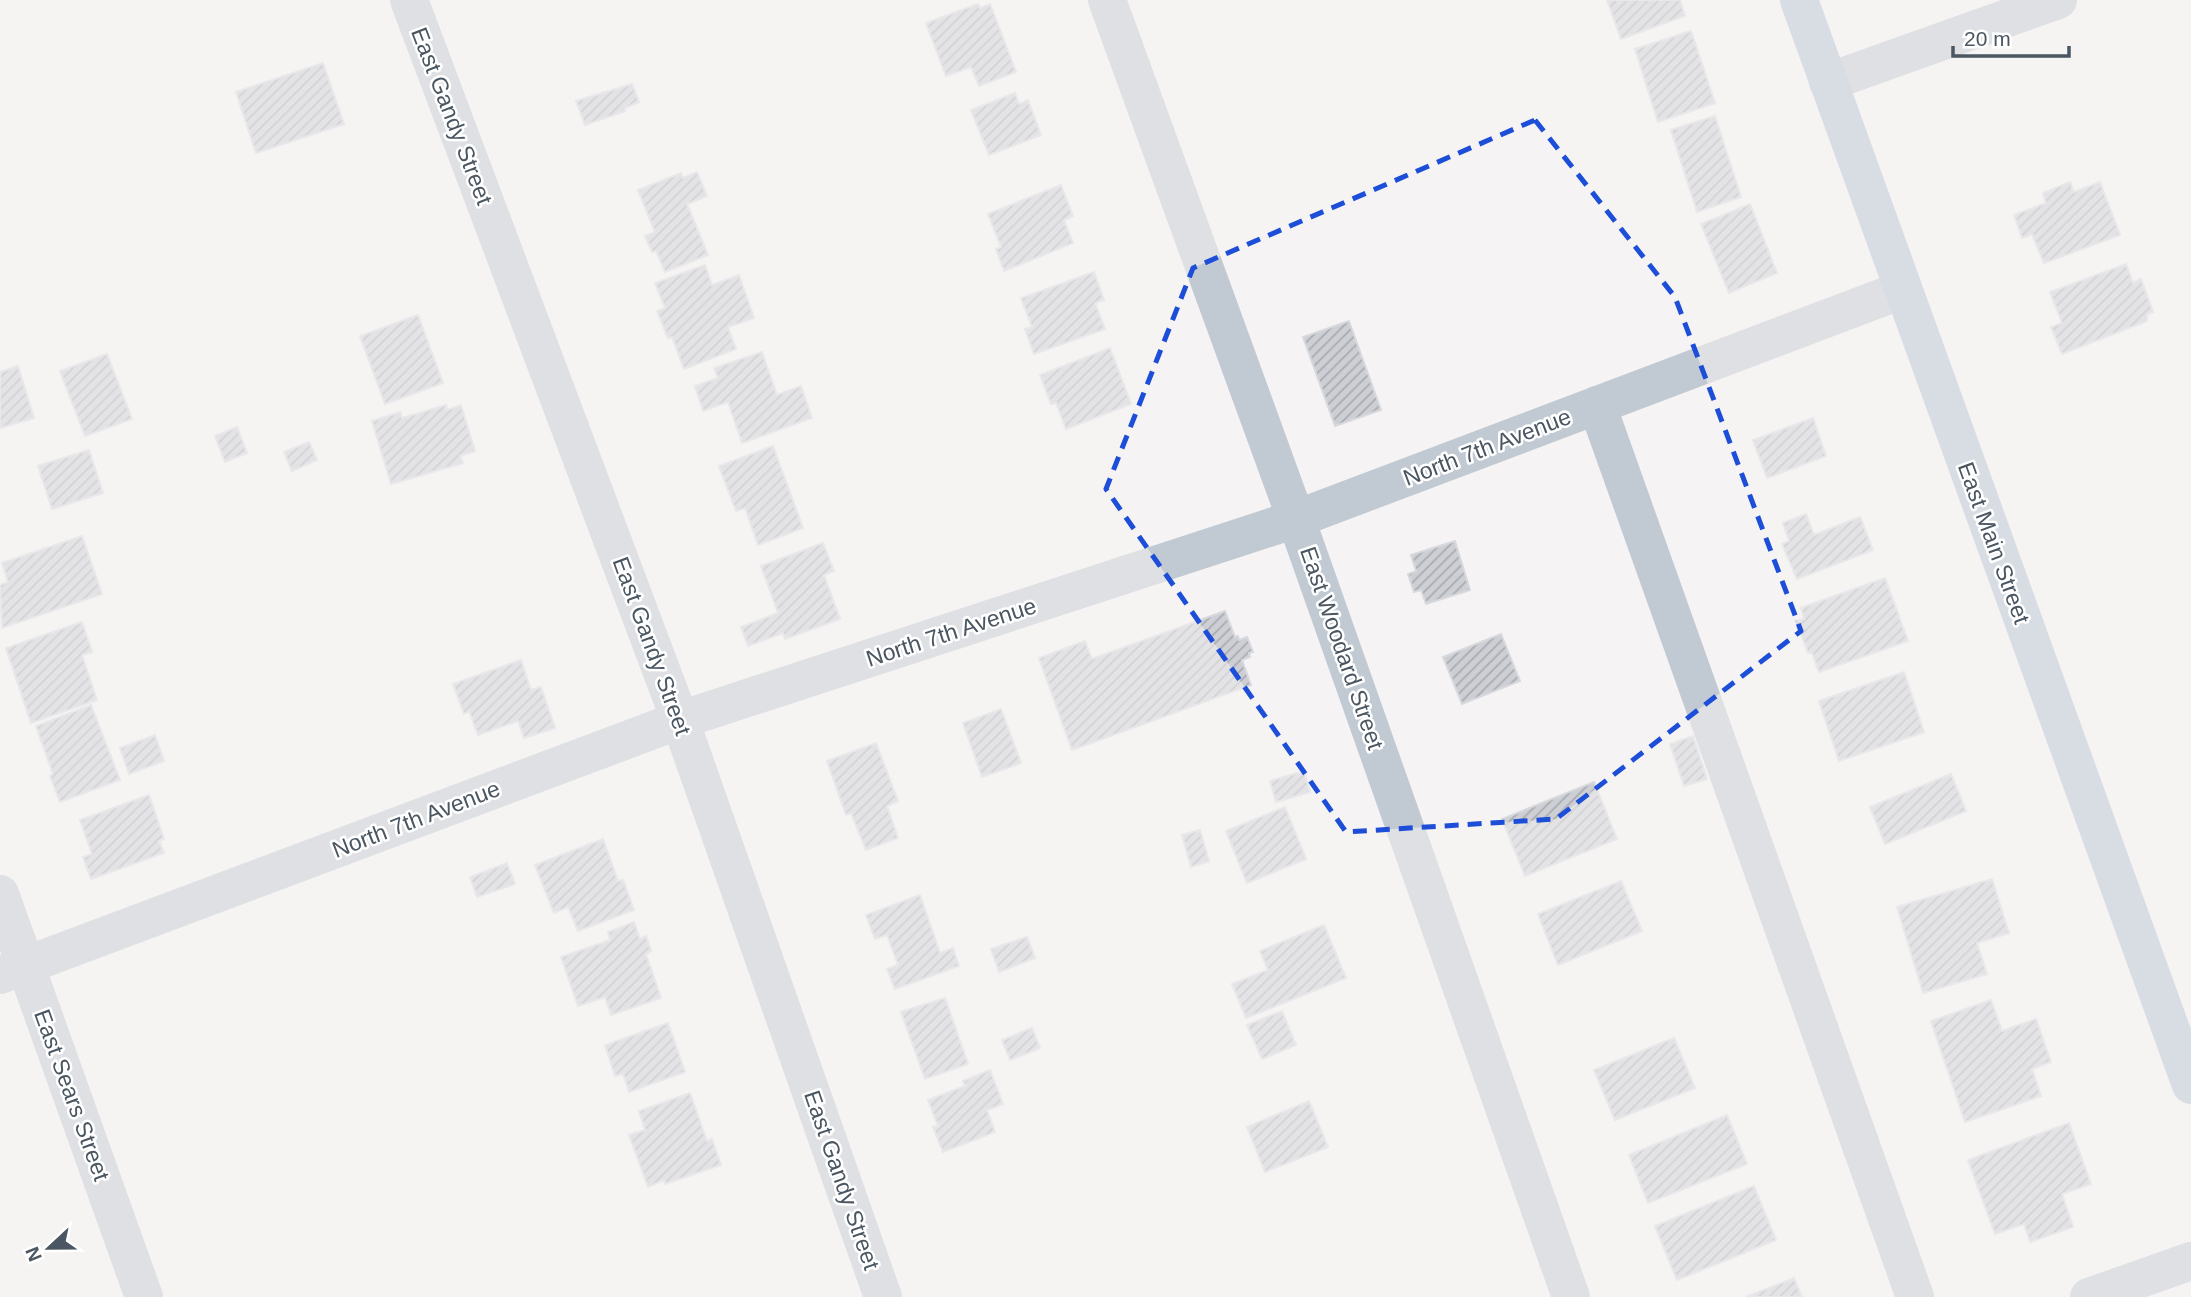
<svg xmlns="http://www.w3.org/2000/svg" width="2191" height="1297" font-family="Arial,sans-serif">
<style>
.building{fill:url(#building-hatch);stroke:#d7d9de;stroke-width:2}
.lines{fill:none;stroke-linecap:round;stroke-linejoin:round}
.minor{stroke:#c1cad2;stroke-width:38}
.major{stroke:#b3c2d1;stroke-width:38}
.marked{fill:none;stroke:#1d4ed8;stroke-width:5;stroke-dasharray:14 9;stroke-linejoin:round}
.labels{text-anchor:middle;stroke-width:5;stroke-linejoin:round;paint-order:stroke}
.street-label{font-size:23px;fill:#4a5661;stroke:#fff}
</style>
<defs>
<pattern id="building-hatch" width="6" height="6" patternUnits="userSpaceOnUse" patternTransform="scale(1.75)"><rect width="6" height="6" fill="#cdcfd5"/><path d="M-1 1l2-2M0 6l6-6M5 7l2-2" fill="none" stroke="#a8abb0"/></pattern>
</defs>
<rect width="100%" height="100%" fill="#f5f3f3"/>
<g class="building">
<path d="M1607 0H1680L1685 16 1621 39Z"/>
<path d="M978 4 980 8 990 4 1016 72 979 86 971 67 946 76 926 23Z"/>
<path d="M1691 31 1715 103 1658 122 1635 49Z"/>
<path d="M323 63 344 124 256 153 236 92Z"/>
<path d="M632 84 639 102 625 108V111L585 125 576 101Z"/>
<path d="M1015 93 1019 104 1028 100 1041 135 989 155 971 110Z"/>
<path d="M1715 116 1741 197 1697 212 1671 130Z"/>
<path d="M697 172 707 196 687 204 708 255 665 272 656 251 652 252 645 236 655 232 638 190 681 173 683 178Z"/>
<path d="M2070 182 2074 192 2100 182 2120 235 2044 263 2032 234 2022 238 2014 215 2046 203 2043 193Z"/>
<path d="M1061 185 1073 216 1064 220 1073 243 1004 271 996 249 1001 247 988 214Z"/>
<path d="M1750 204 1777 273 1729 293 1701 224Z"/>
<path d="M2126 264 2133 283 2141 279 2153 312 2147 314V321L2062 354 2051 327 2062 323 2050 292Z"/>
<path d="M705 265 712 285 739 275 754 318 728 327 736 349 684 369 672 337 668 338 657 311 665 308 655 283Z"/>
<path d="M1094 272 1104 300 1095 303 1105 329 1034 354 1025 329 1032 327 1021 298Z"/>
<path d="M418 315 443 383 385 404 360 336Z"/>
<path d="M1349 321 1381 410 1335 426 1303 337Z"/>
<path d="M1110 348 1131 404 1066 429 1056 403 1051 404 1040 375Z"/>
<path d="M762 352 777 395 801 386 812 418 742 443 728 402 703 411 695 386 718 378 714 368Z"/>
<path d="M107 354 132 419 85 436 60 371Z"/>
<path d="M18 366 34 418 0 428V372Z"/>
<path d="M446 405 447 410 461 405 475 451 460 456 463 463 391 484 372 421 400 412 402 418Z"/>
<path d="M1813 418 1826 456 1767 478 1753 440Z"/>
<path d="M237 427 247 453 225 462 215 436Z"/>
<path d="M309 442 317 460 292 471 284 452Z"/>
<path d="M773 446 803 528 758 545 745 508 736 511 719 466Z"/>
<path d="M89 450 103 493 52 509 38 466Z"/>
<path d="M1806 514 1814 535 1860 517 1873 550 1797 579 1782 544 1789 541 1783 523Z"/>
<path d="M82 536 102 594 2 628 0 585 8 582 2 563Z"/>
<path d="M1455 541 1470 590 1426 604 1421 590 1414 592 1408 574 1416 571 1411 555Z"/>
<path d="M823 543 834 571 824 575 840 619 785 639 783 633 748 646 741 627 778 613 761 566Z"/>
<path d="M1885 578 1908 641 1819 672 1812 653H1808L1796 621 1804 619 1801 608Z"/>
<path d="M1225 611 1235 637 1238 636 1239 640 1247 637 1253 652 1249 653 1250 657 1242 660 1251 685 1072 750 1039 658 1085 641 1092 659Z"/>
<path d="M82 622 92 652 82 655 97 700 31 723 6 648Z"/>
<path d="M1501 634 1520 681 1462 704 1443 657Z"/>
<path d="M521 660 531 690 541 687 555 728 524 738 518 721 478 735 469 711 464 714 453 684Z"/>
<path d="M1904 672 1924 732 1839 761 1819 701Z"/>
<path d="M91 705 120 780 60 802 50 776 53 774 36 726Z"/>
<path d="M1001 709 1021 763 982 777 963 723Z"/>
<path d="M155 735 164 761 129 774 120 748Z"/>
<path d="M1693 736 1707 779 1684 786 1670 744Z"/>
<path d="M876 743 898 801 887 806 898 838 866 850 851 813 846 815 827 761Z"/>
<path d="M1304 771 1310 792 1276 802 1270 781Z"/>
<path d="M1951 774 1966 811 1885 844 1870 807Z"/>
<path d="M1594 782 1617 839 1525 876 1502 819Z"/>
<path d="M149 795 164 839 159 841 164 853 91 879 83 857 92 854 80 820Z"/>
<path d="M1285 807 1306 859 1247 883 1226 831Z"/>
<path d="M1200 830 1209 861 1191 867 1182 835Z"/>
<path d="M603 839 618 881 623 880 634 910 578 931 568 907 554 913 535 865Z"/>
<path d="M507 863 515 884 477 897 470 877Z"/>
<path d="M1992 879 2009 933 1977 943 1987 974 1923 993 1897 907Z"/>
<path d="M1621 881 1642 931 1558 965 1538 914Z"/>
<path d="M920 895 940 953 953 948 959 966 895 989 887 969 898 965 887 935 875 939 866 915Z"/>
<path d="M634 922 640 939 646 936 651 951 646 954 661 998 611 1015 605 997 578 1006 561 957 610 940 608 932Z"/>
<path d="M1324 925 1346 978 1246 1018 1232 984 1268 970 1260 951Z"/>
<path d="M1027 937 1035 958 999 972 991 949Z"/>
<path d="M945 998 968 1064 925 1079 901 1012Z"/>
<path d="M1991 1000 2002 1031 2036 1019 2051 1062 2032 1069 2041 1096 1965 1122 1931 1021Z"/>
<path d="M1282 1011 1296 1045 1262 1059 1247 1025Z"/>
<path d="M668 1023 685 1072 629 1092 623 1074 615 1076 605 1045Z"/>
<path d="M1032 1028 1040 1048 1010 1060 1002 1040Z"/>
<path d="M1674 1038 1695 1088 1615 1120 1594 1070Z"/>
<path d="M990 1070 1003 1104 987 1110 995 1132 943 1152 933 1127 938 1126 928 1100 965 1086 963 1081Z"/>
<path d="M690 1093 707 1141 712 1139 721 1165 665 1184 664 1180 648 1187 629 1135 645 1130 639 1111Z"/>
<path d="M1309 1101 1328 1147 1265 1172 1247 1127Z"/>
<path d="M1727 1115 1747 1164 1648 1203 1629 1155Z"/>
<path d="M2069 1123 2091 1184 2062 1194 2073 1227 2030 1242 2024 1224 1995 1234 1968 1160Z"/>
<path d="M1754 1186 1776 1240 1677 1280 1655 1226Z"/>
<path d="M1794 1278 1802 1297H1746Z"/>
</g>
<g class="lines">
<g class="minor">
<path d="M409 0 680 720 883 1297"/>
<path d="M1107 0 1296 519 1571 1297"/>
<path d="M1828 82 2058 0"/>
<path d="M1597 405 1915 1297"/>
<path d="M0 894 144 1297"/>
<path d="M0 975 680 720 1296 519 1902 290"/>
<path d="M2089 1297 2191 1261"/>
</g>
<path class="major" d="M1799 0 2191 1085"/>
</g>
<path d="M0 0H2191V1297H0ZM1535 120 1675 297 1801 631 1556 819 1346 832 1106 489 1193 268Z" fill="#f5f3f3" fill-opacity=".55" fill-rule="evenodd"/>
<path class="marked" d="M1535 120 1675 297 1801 631 1556 819 1346 832 1106 489 1193 268Z"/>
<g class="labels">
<g class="street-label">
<text transform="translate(452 116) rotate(69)" y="8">East Gandy Street</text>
<text transform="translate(1487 447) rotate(-21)" y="8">North 7th Avenue</text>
<text transform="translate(1994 543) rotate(70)" y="8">East Main Street</text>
<text transform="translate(951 632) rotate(-18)" y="8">North 7th Avenue</text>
<text transform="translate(652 646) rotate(70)" y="8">East Gandy Street</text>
<text transform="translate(1342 648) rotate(71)" y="8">East Woodard Street</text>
<text transform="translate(416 819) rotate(-21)" y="8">North 7th Avenue</text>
<text transform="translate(72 1095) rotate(70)" y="8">East Sears Street</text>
<text transform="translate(842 1180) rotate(71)" y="8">East Gandy Street</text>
</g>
</g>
<g transform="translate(49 1248) rotate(248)" stroke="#ffffff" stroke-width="5" paint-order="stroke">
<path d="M0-5L12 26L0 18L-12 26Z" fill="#4a5661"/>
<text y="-10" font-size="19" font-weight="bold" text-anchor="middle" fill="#4a5661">N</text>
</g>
<path d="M1953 46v10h116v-10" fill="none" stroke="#4a5661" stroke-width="3.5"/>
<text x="1964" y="46" font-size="21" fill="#4a5661" stroke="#ffffff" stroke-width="5" paint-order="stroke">20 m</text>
</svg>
